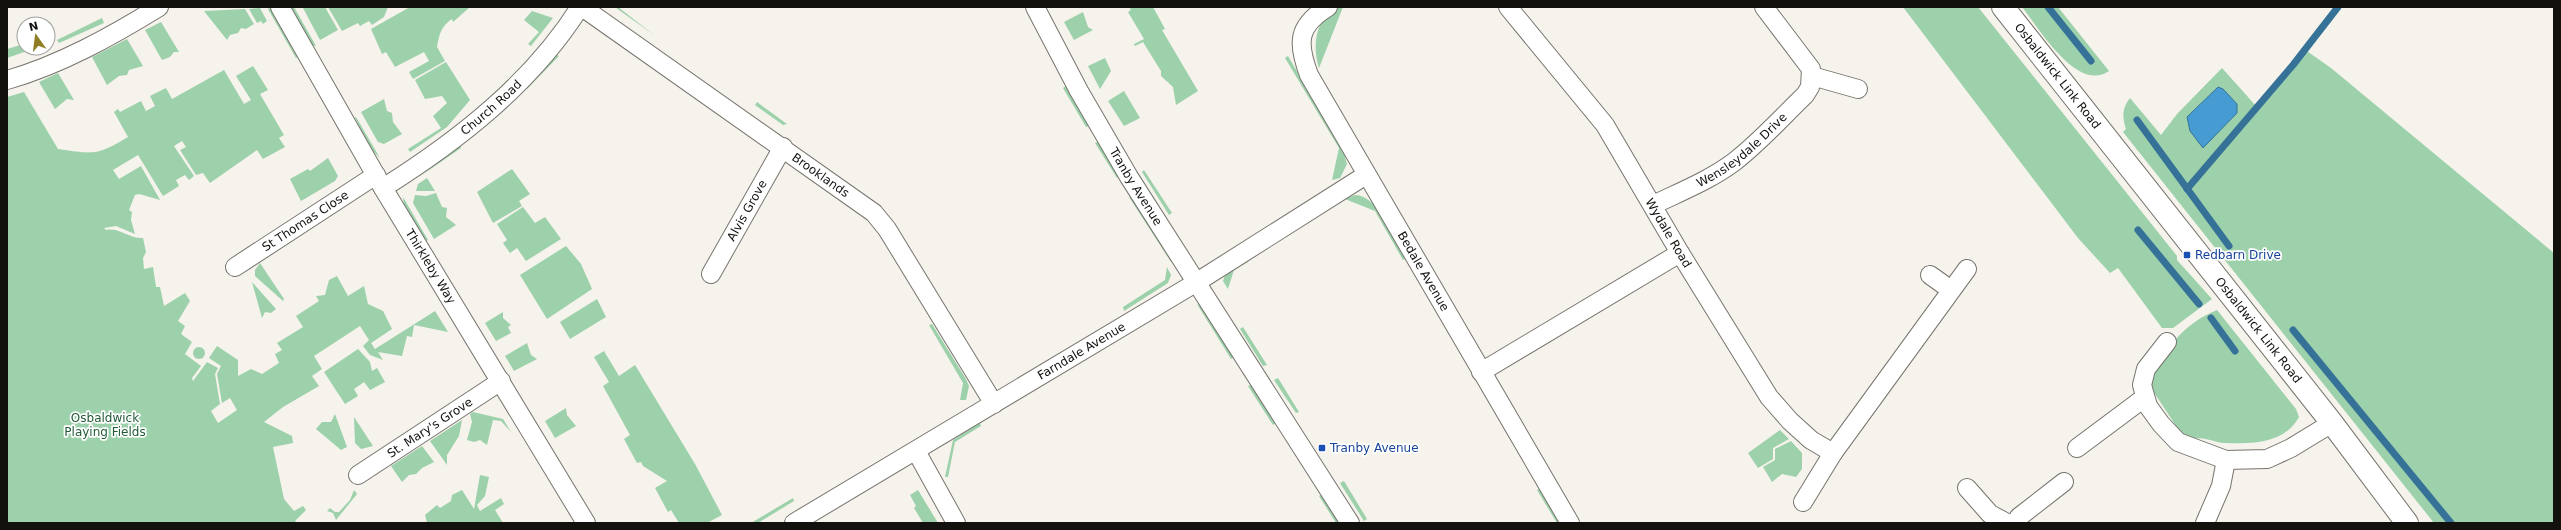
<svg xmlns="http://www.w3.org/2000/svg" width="2561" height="530" font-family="'DejaVu Sans',sans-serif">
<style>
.green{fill:#9dd1ab}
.water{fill:#469cd2;stroke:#367297}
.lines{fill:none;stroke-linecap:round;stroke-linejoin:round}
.stream{stroke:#367297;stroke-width:7}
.minor-casing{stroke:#76746d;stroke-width:20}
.tertiary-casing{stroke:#76746d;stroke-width:24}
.minor{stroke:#fff;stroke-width:18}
.tertiary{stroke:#fff;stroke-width:22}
.transit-dot{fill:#1a4fb4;stroke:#fff;stroke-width:1.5}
.labels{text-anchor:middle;stroke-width:3.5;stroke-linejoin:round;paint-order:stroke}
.street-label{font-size:12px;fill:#12110e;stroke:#fff}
.transit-label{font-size:12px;fill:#164399;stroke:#fff;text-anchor:start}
.park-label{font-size:12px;fill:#215b36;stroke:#fff}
</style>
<rect width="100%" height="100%" fill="#f5f3eb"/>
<g class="green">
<path d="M272 7 299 56 296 58 268 9Z"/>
<path d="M291 7H294L316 46 311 45Z"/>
<path d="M306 7H325L338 30 320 40 303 8Z"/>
<path d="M328 7H388L384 17 372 25 369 21 360 26 358 23 342 31Z"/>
<path d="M410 7H470L453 22 452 19C441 26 439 35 437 47L445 61 413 79 409 72 429 61 424 52 395 67 386 52 382 54 371 29Z"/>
<path d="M615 7H618L654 35 619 10Z"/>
<path d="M1129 7H1153L1165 29 1162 30 1198 91 1176 105 1173 87 1161 76V71L1143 42 1135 46 1134 44 1144 39 1128 12 1131 10Z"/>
<path d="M1338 7H1343L1319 68C1312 46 1315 18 1338 7Z"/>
<path d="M1903 7H1978L2177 256V260L2212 299 2173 328H2162L2118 268 2110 273 2078 238Z"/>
<path d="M2022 7H2058L2109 71C2077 93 2039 28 2022 7Z"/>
<path d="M260 8 267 21 263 24 261 21 257 23 249 9Z"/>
<path d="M245 9 254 24 246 29 241 28 238 33 230 35 227 40 204 11Z"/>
<path d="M532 11 553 18 531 46 528 44 539 32 524 20Z"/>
<path d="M1083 12 1088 27 1093 30 1074 40 1064 22Z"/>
<path d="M102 18 104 23 59 43 57 40Z"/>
<path d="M161 22 179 52H174L170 57 162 60 145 30Z"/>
<path d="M127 39 143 66 129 70 127 75 119 76 107 85 92 57Z"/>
<path d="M24 44V48L30 50 7 58V49Z"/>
<path d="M2304 49 2331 68 2554 253V523H2434L2123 132 2126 129C2122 117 2122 108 2130 98L2161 135 2177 114 2222 68 2257 107Z"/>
<path d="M557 55 559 56 527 89 526 87Z"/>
<path d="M1288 56 1343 150 1347 164 1340 178 1332 180 1339 148 1285 58Z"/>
<path d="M1105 58 1111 71 1100 89 1088 66Z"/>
<path d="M446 62 470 100 447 127 410 152 408 149 441 128 433 116 447 103 442 96 425 99 415 80Z"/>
<path d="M253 66 268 90 260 94 284 135 279 138 285 147 263 159 257 150 210 183 203 173 196 175 180 150 186 147 182 141 174 146 194 176 189 180 185 175 176 180 179 186 163 196 138 155 113 170 119 179 141 166 160 200 139 194 135 195 129 210 132 212 131 220 135 234 116 226 104 228 106 230C119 227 129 239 143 238L146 252 143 258 144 269 153 267 156 287H160L164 306 185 293 190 301 178 321 185 326 181 334 192 342 185 354 201 366 192 378 193 381 207 362 218 368 215 374 220 404 211 411 218 423 237 410 230 398 222 403 217 374 221 366 209 358 217 346 238 360V376L251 369 262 374 279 363 275 354 282 350 277 343 303 327 296 316 319 301 316 296 325 295 329 280 337 276 348 296 364 286 368 304 383 311 392 329 371 343 375 349 435 311 448 332 414 325 412 337 407 336 402 356 378 352 383 360 370 355 363 346 369 340 360 326 314 356 322 369 312 376 319 386 283 407 264 422 292 436 293 443 273 447 284 499 294 511 303 506 306 510 295 521 297 523H7V97L24 92 58 149C93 154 97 156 128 137L114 112 118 109 120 112 141 101 146 111 155 106 150 96 166 88 172 99 224 70 244 104 251 100 236 76Z"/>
<path d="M58 73 74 100 67 99 55 109 39 82Z"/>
<path d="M1066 86 1089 126 1086 127 1063 88Z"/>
<path d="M1124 91 1140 118 1124 126 1108 101Z"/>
<path d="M384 99 387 111 392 113 393 122 402 134 384 144 378 142 361 112Z"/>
<path d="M757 102 787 124 783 125 755 105Z"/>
<path d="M356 117 380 158 372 150 355 118Z"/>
<path d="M1099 141 1121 176 1117 178 1095 143Z"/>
<path d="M460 146 461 148 419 177Z"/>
<path d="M328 158 338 176 335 181 301 201 290 179 308 169 310 171Z"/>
<path d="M512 169 530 194 519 201 522 206 493 223 477 192Z"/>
<path d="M1144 170 1172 213 1169 215 1142 172Z"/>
<path d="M427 178 435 191H416L418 184Z"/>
<path d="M436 193 442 207 447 208 446 217 456 225 434 239 413 203 415 195 426 196Z"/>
<path d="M1355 195C1379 196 1395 238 1406 258L1403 260 1375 211 1345 199Z"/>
<path d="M1132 196 1172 258 1171 262 1129 197Z"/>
<path d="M403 197 428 240 425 242 404 207Z"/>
<path d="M523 207 535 223 545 217 561 239 526 261 517 248 510 253 503 243 507 240 497 224Z"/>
<path d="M566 246 581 264 592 289 547 319 520 275Z"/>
<path d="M1246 258 1248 262 1234 270 1228 289 1223 281 1225 274Z"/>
<path d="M260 263 284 299 283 301 255 276V270Z"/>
<path d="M1167 267 1171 275 1168 283 1124 311 1123 307 1165 280Z"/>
<path d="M252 282 276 309 271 313 265 312 262 318Z"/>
<path d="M597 299 606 317 570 339 560 322Z"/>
<path d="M1197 304 1201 306 1235 357 1231 359Z"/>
<path d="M2217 310 2296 409 2299 417C2284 444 2253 444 2225 443 2214 443 2202 435 2192 440L2182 435 2151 388C2157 354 2184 323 2217 310Z"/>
<path d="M503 312V318L511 325 508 327 511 333 496 341 485 323Z"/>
<path d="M932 324 966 379 969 386 966 400H960L963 383 929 325Z"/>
<path d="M1243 327 1267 365 1263 366 1240 329Z"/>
<path d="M527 343 531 355 537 359 514 371 505 356Z"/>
<circle cx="199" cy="353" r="6"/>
<path d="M358 349 370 362 372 371 377 368 385 382 370 390 364 382 354 389 358 396 345 404 324 372Z"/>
<path d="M604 351 619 376 635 365 695 464 722 515 707 523H679L671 510 668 512 655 488 667 481 643 466 641 462 637 463 624 439 630 435 603 386 609 382 594 357Z"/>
<path d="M1278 378 1299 412 1296 413 1274 380Z"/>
<path d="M1251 385 1276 423 1273 425 1248 386Z"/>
<path d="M566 408 567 415 576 426 555 438 545 421Z"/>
<path d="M473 412 503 419 511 432 501 421 493 420 487 445 480 440 474 442 467 440 472 422 470 414Z"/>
<path d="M335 414 347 447 341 450 316 429 322 422H331Z"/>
<path d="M354 417 373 446 361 449 355 443Z"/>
<path d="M462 420 459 436 447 455V465L430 441Z"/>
<path d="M980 423 981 426 955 442 948 477H945L953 440Z"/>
<path d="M1780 430 1789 439 1773 448V459L1758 468 1748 453Z"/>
<path d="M1791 441 1802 453V469L1796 477 1782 474 1772 482 1763 467 1775 460V449Z"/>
<path d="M422 446 434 462 422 468 416 474 409 475 402 482 391 466Z"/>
<path d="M480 475 489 477 485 496 477 505 480 511 501 498 504 504 495 510 503 523H427L425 515 437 505 440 508 451 501 452 495 462 490 474 509Z"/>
<path d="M1344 481 1367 519 1364 521 1340 483Z"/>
<path d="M1541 488 1562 523H1557L1537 490Z"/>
<path d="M354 490 357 494 336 520 333 513 327 511 330 508 335 512H339L350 500Z"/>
<path d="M918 490 938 523H923L914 508 916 506 910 495Z"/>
<path d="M1322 494 1341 523H1336L1319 496Z"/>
<path d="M793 498 794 501 758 523H751Z"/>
</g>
<path class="water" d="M2218 87 2223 89 2237 104V113L2203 148 2190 131 2187 117Z"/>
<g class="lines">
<g class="stream">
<path d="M2048 7 2091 61"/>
<path d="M2137 120 2229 246"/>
<path d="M2187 189 2293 65 2338 7"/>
<path d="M2138 230 2199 304"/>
<path d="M2211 318 2235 351"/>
<path d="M2293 330 2451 523"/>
</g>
<g class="minor-casing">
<g id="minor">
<path id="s1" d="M280 7 383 188 586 523"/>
<path id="s2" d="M582 7 874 213 887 229 994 404"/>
<path id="s3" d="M1035 7 1079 91 1129 177 1350 523"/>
<path id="s4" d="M1328 7C1297 26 1297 43 1309 75L1570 523"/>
<path id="s5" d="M1508 7 1605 125 1680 253 1769 397 1790 421 1811 440 1833 453 1967 269"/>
<path d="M1812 76 1858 89"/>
<path d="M7 80C60 65 112 36 159 7"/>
<path id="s6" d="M383 188C459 140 532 83 580 7"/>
<path id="s7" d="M1653 205C1680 192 1710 180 1734 162 1760 142 1782 117 1805 95L1810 87 1811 69 1764 7"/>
<path id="s8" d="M235 267 376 175"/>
<path id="s9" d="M711 274 783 147"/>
<path d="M1930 275 1951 290"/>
<path d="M2167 342 2146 369 2142 385 2148 406 2161 424 2178 442 2226 460 2267 459 2291 448 2332 423"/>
<path d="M1481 372 1680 253"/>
<path d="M2077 448 2144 398"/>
<path d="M916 451 956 523"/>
<path id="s10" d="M358 475 501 381"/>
<path d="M1967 488 1990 514 2007 523"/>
<path d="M1803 502 1833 453"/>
<path id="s11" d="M794 523 1197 282 1366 175"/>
<path d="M2016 523 2019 517 2064 482"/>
<path d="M2205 523 2221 486 2226 460"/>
</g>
</g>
<g class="tertiary-casing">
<g id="tertiary">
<path id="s12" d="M2003 7 2332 423 2407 523"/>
</g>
</g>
<use href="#minor" class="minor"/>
<use href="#tertiary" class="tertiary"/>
</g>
<g class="transit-dot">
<rect x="2183" y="251" width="8" height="8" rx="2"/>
<rect x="1318" y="444" width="8" height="8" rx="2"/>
</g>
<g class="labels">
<g class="street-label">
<text dy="4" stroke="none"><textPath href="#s12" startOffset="88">Osbaldwick Link Road</textPath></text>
<text dy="4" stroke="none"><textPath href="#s6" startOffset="135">Church Road</textPath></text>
<text dy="4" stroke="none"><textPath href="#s7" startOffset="105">Wensleydale Drive</textPath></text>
<text dy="4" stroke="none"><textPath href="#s2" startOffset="292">Brooklands</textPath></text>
<text dy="4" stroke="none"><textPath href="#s3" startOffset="206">Tranby Avenue</textPath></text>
<text dy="4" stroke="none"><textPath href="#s9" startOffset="73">Alvis Grove</textPath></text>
<text dy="4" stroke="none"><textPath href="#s8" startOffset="84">St Thomas Close</textPath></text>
<text dy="4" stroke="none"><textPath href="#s5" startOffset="278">Wydale Road</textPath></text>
<text dy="4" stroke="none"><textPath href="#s1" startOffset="300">Thirkleby Way</textPath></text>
<text dy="4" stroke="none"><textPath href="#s4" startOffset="307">Bedale Avenue</textPath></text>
<text dy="4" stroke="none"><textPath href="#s12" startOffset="412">Osbaldwick Link Road</textPath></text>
<text dy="4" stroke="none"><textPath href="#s11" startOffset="335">Farndale Avenue</textPath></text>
<text dy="4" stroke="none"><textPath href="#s10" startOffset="86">St. Mary's Grove</textPath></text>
</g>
<g class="transit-label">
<text x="2195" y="259">Redbarn Drive</text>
<text x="1330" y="452">Tranby Avenue</text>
</g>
<g class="park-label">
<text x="105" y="422">Osbaldwick<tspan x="105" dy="14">Playing Fields</tspan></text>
</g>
</g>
<rect width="2561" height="530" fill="none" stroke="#12110e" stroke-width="16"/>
<g transform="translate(36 36) rotate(346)"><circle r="19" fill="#ffffff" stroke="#a0a09f"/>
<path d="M0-3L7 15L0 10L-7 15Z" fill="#8f7d23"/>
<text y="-6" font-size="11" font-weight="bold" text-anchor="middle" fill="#12110e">N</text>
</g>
</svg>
